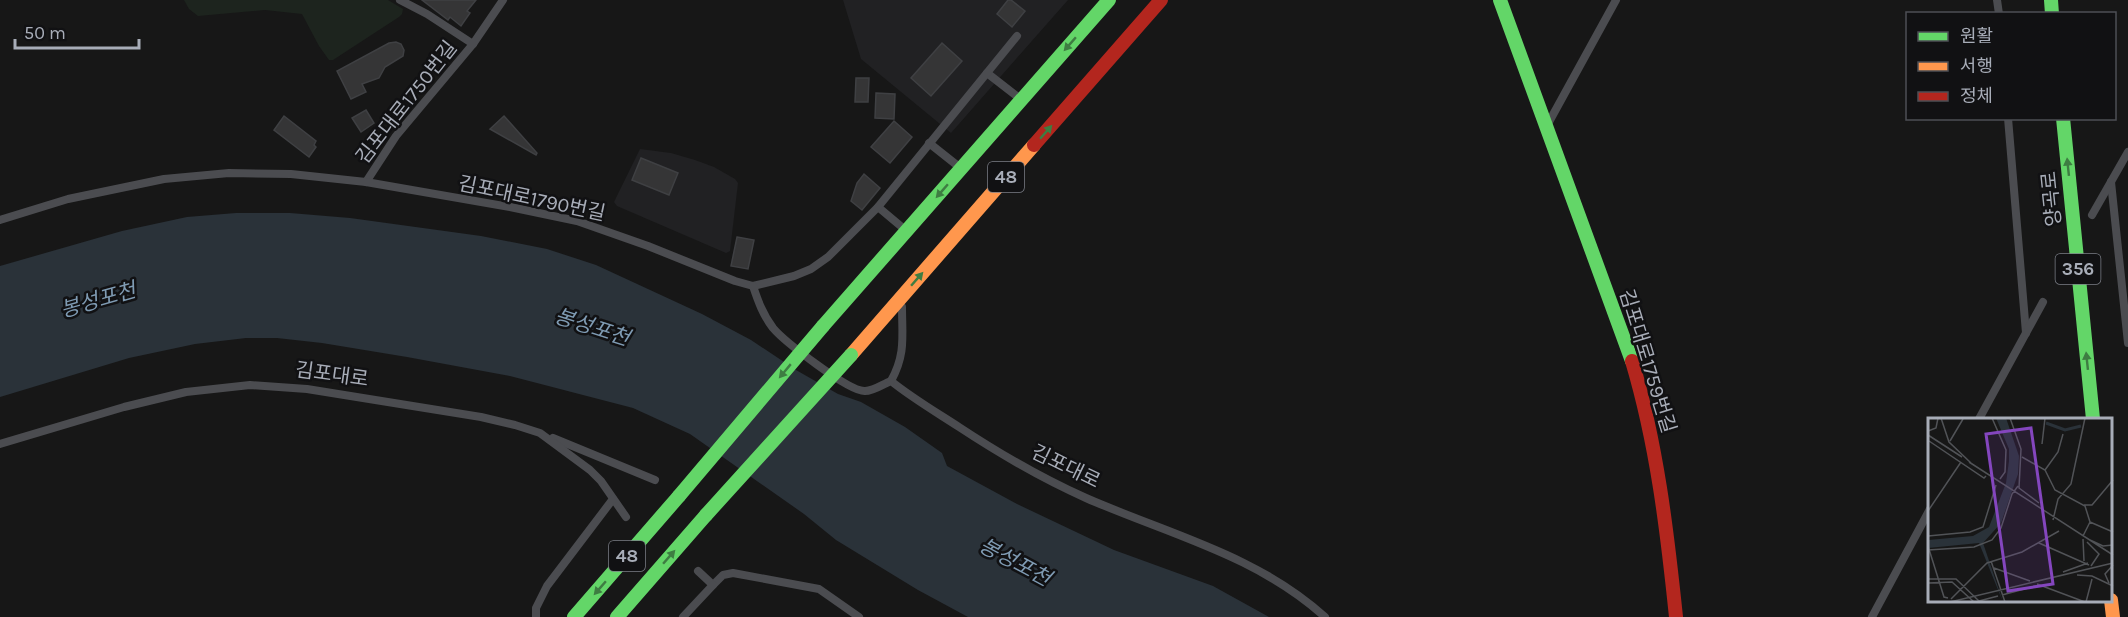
<svg xmlns="http://www.w3.org/2000/svg" width="2128" height="617" font-family="Karla,'Noto Sans KR',sans-serif">
<style>
.built{fill:#212123}
.green{fill:#1d241e}
.water{fill:#2a3239}
.building{fill:#353536;stroke:#3f4043;stroke-width:1.5}
.lines{fill:none;stroke-linecap:round;stroke-linejoin:round}
.lane{stroke:#4b4c50;stroke-width:8}
.fast{stroke:#63d668;stroke-width:14}
.slow{stroke:#ff974d;stroke-width:14}
.jam{stroke:#b3261e;stroke-width:14}
.fast-bridge{stroke:#63d668;stroke-width:14}
.oneway{fill:#3e7d42}
.labels{text-anchor:middle;stroke-width:5;stroke-linejoin:round;paint-order:stroke}
.shield{fill:#111113;stroke:#7b7e86;stroke-width:1.5}
.shield-label{font-size:18px;font-weight:bold;fill:#a8adb8}
.street-label{font-size:20px;fill:#a8adb8;stroke:#111113}
.water-label{font-size:21px;font-style:italic;fill:#7f9bb3;stroke:#111113}
.inset-river{fill:none;stroke:#2a3239;stroke-width:3}
.inset-road{fill:none;stroke:#515357;stroke-width:1.5}
.view{fill:#8446be;fill-opacity:0.15;stroke:#8446be;stroke-width:3}
.inset-edge{fill:none;stroke:#a8adb8;stroke-width:3}
</style>
<rect width="100%" height="100%" fill="#171717"/>
<g class="built">
<path d="M843 0H1068L951 133 861 59Z"/>
<path d="M640 149 671 153 695 160 714 167 735 179 738 183 730 251 726 253 617 206 614 202Z"/>
</g>
<path class="green" d="M184 0H388L403 9 402 14 399 17 333 60H329L319 46 302 14 265 10 198 16 189 9Z"/>
<path class="water" d="M236 213H290L350 218 481 236 547 249 596 265 702 314 751 340 796 370 838 394 861 402 905 427 942 453 947 466 1017 504 1114 550 1213 586 1269 617H968L918 590 836 540 804 514 690 434 633 408 510 376 407 357 322 343 277 338H246L195 344 129 358 0 397V266L122 231 187 217Z"/>
<g class="building">
<path d="M422 0H476L467 11 470 13 461 26 450 17 448 20Z"/>
<path d="M1008 0H1011L1025 11 1012 27 997 14Z"/>
<path d="M389 43 396 42 401 44 404 50 403 56 385 67 379 78 362 84 366 92 351 99 337 71Z"/>
<path d="M942 43 962 61 931 96 911 78Z"/>
<path d="M856 78H869L868 102H855Z"/>
<path d="M876 93 895 94 894 119 875 118Z"/>
<path d="M366 110 374 123 361 132 352 118Z"/>
<path d="M284 116 316 141 314 145 316 147 309 157 274 130Z"/>
<path d="M504 116 537 153 536 155 490 129Z"/>
<path d="M894 121 912 137 890 163 871 147Z"/>
<path d="M641 158 678 173 669 195 632 180Z"/>
<path d="M864 174 880 188 862 210 851 201 857 183Z"/>
<path d="M737 237 754 240 748 269 731 266Z"/>
</g>
<g class="lines">
<g class="lane">
<path d="M400 0 427 14 473 44"/>
<path d="M1997 0 1999 14"/>
<path d="M987 73 1018 97"/>
<path d="M2008 118 2026 333"/>
<path d="M1549 122 1616 0"/>
<path d="M929 143 958 166"/>
<path d="M366 182 396 136 473 44 503 0"/>
<path d="M2111 182 2128 343"/>
<path d="M878 207 903 228"/>
<path d="M2092 215 2128 152"/>
<path d="M0 220 68 199 164 179 229 173 291 174 366 182 510 207 577 221 648 246 735 281 753 286 794 276 811 269 828 257 878 207 1017 36"/>
<path d="M753 286C758 301 763 315 773 328 784 341 849 392 865 391 874 391 883 384 891 381 912 398 936 412 959 427 1000 454 1041 478 1086 498 1168 534 1257 555 1325 617"/>
<path d="M891 381C906 354 902 336 902 307"/>
<path d="M1979 419 2043 302"/>
<path d="M553 438 655 480"/>
<path d="M0 444 124 407 186 392 250 385 307 389 481 417 515 425 540 433 590 470 601 481 626 517"/>
<path d="M698 571 713 585 723 575 733 573 819 589 859 617"/>
<path d="M536 617V608L547 586 613 499"/>
<path d="M683 617 713 585"/>
<path d="M1872 617 1930 509"/>
</g>
<g class="fast">
<path d="M1500 0 1632 361"/>
<path d="M2051 0 2052 14"/>
<path d="M2063 118 2093 419"/>
<path d="M823 326 1109 0"/>
<path d="M574 617 679 496"/>
<path d="M617 617 706 515"/>
</g>
<g class="slow">
<path d="M851 355 1034 145"/>
<path d="M2111 600 2113 617"/>
</g>
<g class="jam">
<path d="M1034 145 1161 0"/>
<path d="M1632 361C1657 445 1667 530 1676 617"/>
</g>
<g class="fast-bridge">
<path d="M679 496 823 326"/>
<path d="M706 515 851 355"/>
</g>
</g>
<defs><path id="oneway-solid" d="M-6-.8H1V-3.2L6.5 0L1 3.2V.8H-6Z" transform="scale(1.5)"/></defs>
<g class="oneway">
<use href="#oneway-solid" transform="translate(1070 44) rotate(131)"/>
<use href="#oneway-solid" transform="translate(1046 132) rotate(-49)"/>
<use href="#oneway-solid" transform="translate(2068 167) rotate(-96)"/>
<use href="#oneway-solid" transform="translate(942 191) rotate(131)"/>
<use href="#oneway-solid" transform="translate(917 279) rotate(-49)"/>
<use href="#oneway-solid" transform="translate(2087 361) rotate(-96)"/>
<use href="#oneway-solid" transform="translate(785 371) rotate(130)"/>
<use href="#oneway-solid" transform="translate(669 557) rotate(-49)"/>
<use href="#oneway-solid" transform="translate(600 588) rotate(131)"/>
</g>
<g class="labels">
<g class="shield">
<rect x="988" y="162" width="36" height="30" rx="4.5"/>
<rect x="2055.5" y="254" width="45" height="30" rx="4.5"/>
<rect x="609" y="541" width="36" height="30" rx="4.5"/>
</g>
<g class="shield-label">
<text x="1006" y="183">48</text>
<text x="2078" y="275">356</text>
<text x="627" y="562">48</text>
</g>
<g class="street-label">
<text transform="translate(406 102) rotate(-52)" y="7">김포대로1750번길</text>
<text transform="translate(532 198) rotate(12)" y="7">김포대로1790번길</text>
<text transform="translate(2051 199) rotate(-96)" y="7">양곡로</text>
<text transform="translate(1648 361) rotate(73)" y="7">김포대로1759번길</text>
<text transform="translate(332 374) rotate(8)" y="7">김포대로</text>
<text transform="translate(1066 466) rotate(26)" y="7">김포대로</text>
</g>
<g class="water-label">
<text transform="translate(98 300) rotate(-16)" y="7">봉성포천</text>
<text transform="translate(592 327) rotate(18)" y="7">봉성포천</text>
<text transform="translate(1015 562) rotate(28)" y="7">봉성포천</text>
</g>
</g>
<g transform="translate(1928 418)">
<rect width="184" height="184" fill="#171717"/>
<path d="M68 0H78L91 38 90 56 73 105 55 125 75 184 51 125 0 130V122L45 118 61 109 78 65 81 43V31Z" fill="#2a3239"/>
<path class="inset-river" d="M118 5 137 12 153 8"/>
<path class="inset-road" d="M13 0 21 24 43 45M64 0 78 32 77 54 72 61M82 0 93 31 91 70 111 85M0 13 8 10 10 0M0 17 34 39M1 23 56 60 58 58M22 23 35 1M114 26 117 0M94 39 117 52 127 72 157 88 162 104 155 118M41 44 185 137M117 52 130 34 135 16M156 87H164L185 62M0 93 33 44M125 102 130 81 143 66 157 0M162 104 185 114M0 118 42 114 55 109 68 67M155 121 156 143M162 122 175 128 185 127M159 124 171 136 163 148M111 125 161 147M0 128 16 179 20 180M0 132 46 129 64 122 73 110 84 76 90 68M63 143 77 184M66 150 102 163M135 154 160 145M149 157 164 158 185 168M0 161H28L52 184M0 165 24 164 46 184M181 165 177 156 185 147M109 166 157 184M74 177 111 167M23 181 59 145 94 134 131 113M51 183 70 178M22 184 185 145M158 184 164 161"/>
<path class="view" d="M103 10 125 166 80 173 58 16Z"/>
<rect width="184" height="184" class="inset-edge"/>
</g>
<rect x="1906" y="12" width="210" height="108" fill="#111113" stroke="#4d4f55" stroke-width="1.5"/>
<rect x="1918" y="32" width="30" height="9" fill="#63d668" stroke="#4d4f55" stroke-width="1.5"/>
<text x="1960" y="42" font-size="18" fill="#a8adb8">원활</text>
<rect x="1918" y="62" width="30" height="9" fill="#ff974d" stroke="#4d4f55" stroke-width="1.5"/>
<text x="1960" y="72" font-size="18" fill="#a8adb8">서행</text>
<rect x="1918" y="92" width="30" height="9" fill="#b3261e" stroke="#4d4f55" stroke-width="1.5"/>
<text x="1960" y="102" font-size="18" fill="#a8adb8">정체</text>
<path d="M15 39v9h124v-9" fill="none" stroke="#a8adb8" stroke-width="3"/>
<text x="24" y="39" font-size="18" fill="#a8adb8" stroke="#111113" stroke-width="4.5" paint-order="stroke">50 m</text>
</svg>
